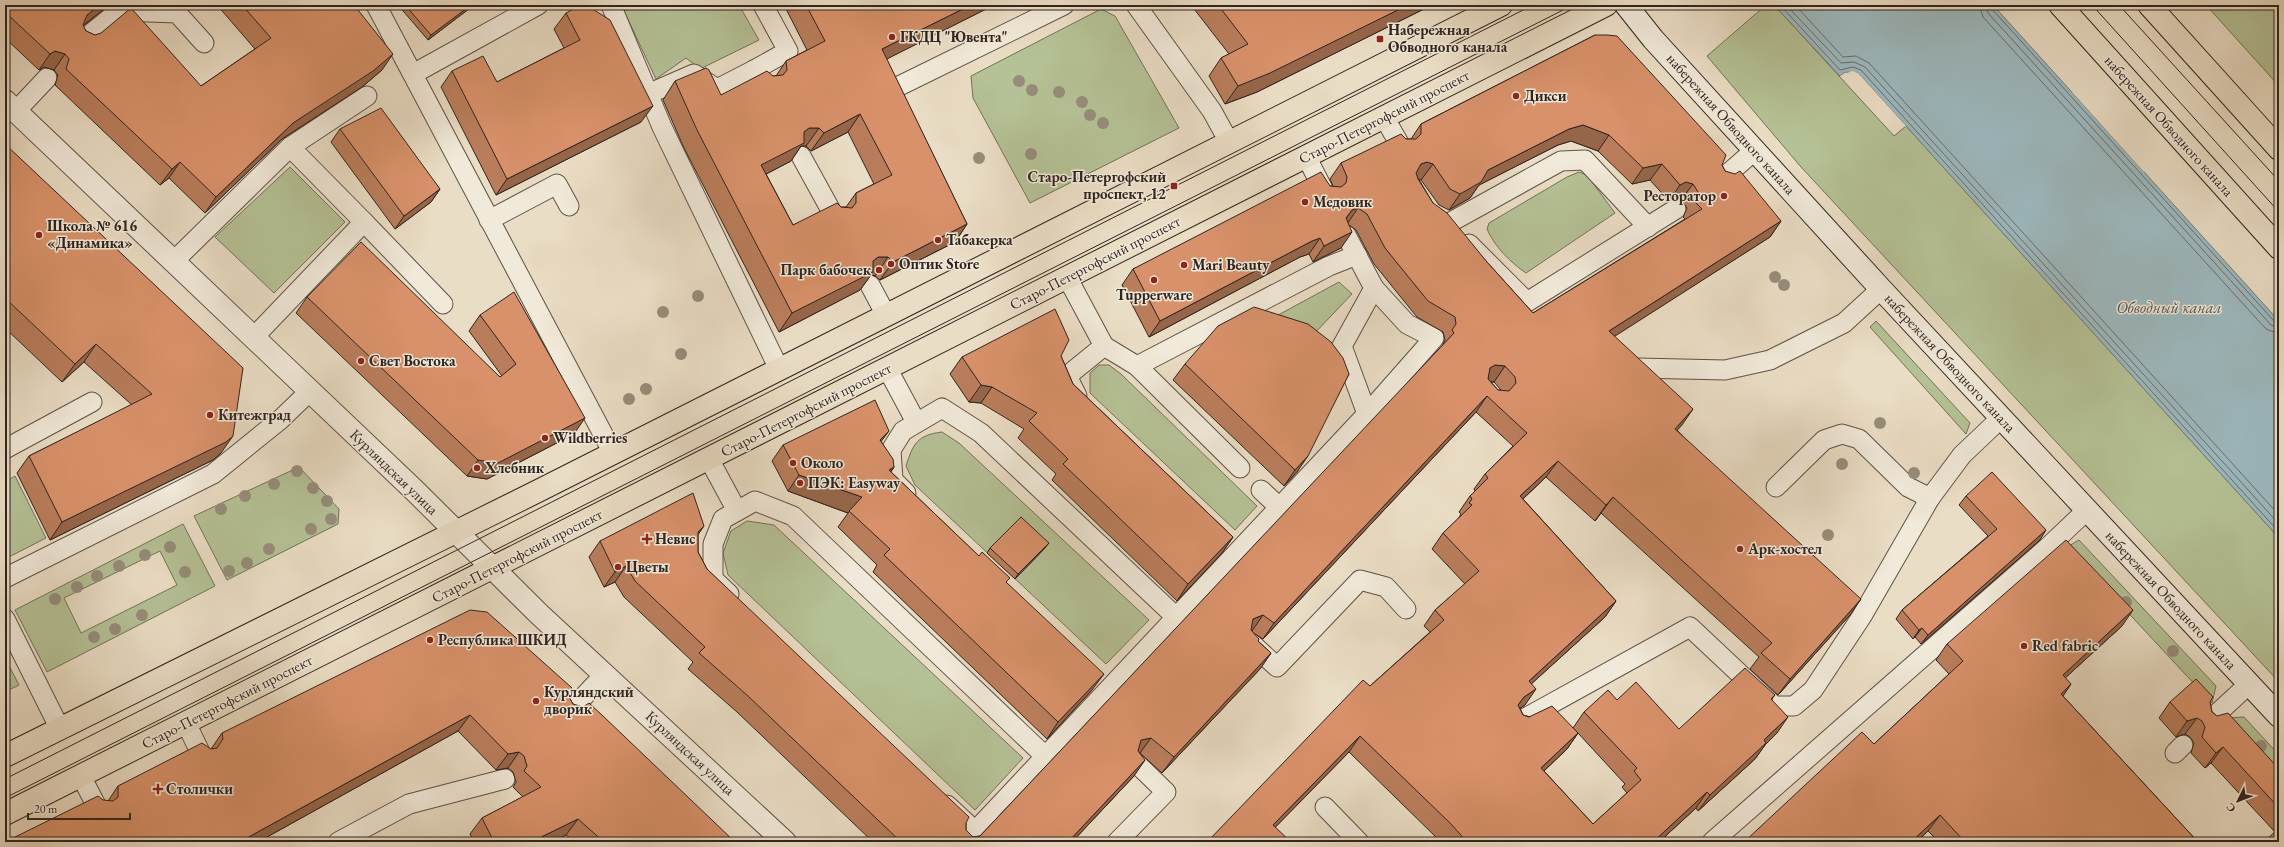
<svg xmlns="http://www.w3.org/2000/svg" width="2284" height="847" font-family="'EB Garamond',serif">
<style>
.green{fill:#b5c196;stroke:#72725a;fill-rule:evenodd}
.water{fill:#9db9bf;stroke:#717d7f}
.pier{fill:#eaddc5}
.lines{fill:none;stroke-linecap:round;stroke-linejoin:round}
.shore{stroke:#666e6f;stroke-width:1}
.lane-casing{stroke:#5e5248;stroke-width:21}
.street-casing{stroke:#5e5248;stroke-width:24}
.secondary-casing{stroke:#30241f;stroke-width:24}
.primary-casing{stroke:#30241f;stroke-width:24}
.lane{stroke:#f1e9d9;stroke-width:19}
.street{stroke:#f1e9d9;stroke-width:22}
.secondary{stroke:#f1e9d9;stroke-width:22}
.primary{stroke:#eaddc5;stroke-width:22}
.tram{stroke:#30241f;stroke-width:1}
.tree{fill:#968d7a}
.wall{fill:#ba7d5b;stroke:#30241f;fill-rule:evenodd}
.shaded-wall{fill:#97664a;stroke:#30241f}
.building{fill:#d8916a;stroke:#30241f;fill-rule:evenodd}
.poi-dot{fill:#8f2418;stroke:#f1e9d9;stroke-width:1.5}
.labels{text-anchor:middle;stroke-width:3;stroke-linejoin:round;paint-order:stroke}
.poi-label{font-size:15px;font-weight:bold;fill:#30241f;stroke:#f1e9d9;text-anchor:start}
.street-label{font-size:15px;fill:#30241f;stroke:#f1e9d9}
.water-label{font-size:16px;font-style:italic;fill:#51514f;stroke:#f1e9d9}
</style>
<rect width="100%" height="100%" fill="#eaddc5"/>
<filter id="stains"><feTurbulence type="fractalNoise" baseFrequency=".005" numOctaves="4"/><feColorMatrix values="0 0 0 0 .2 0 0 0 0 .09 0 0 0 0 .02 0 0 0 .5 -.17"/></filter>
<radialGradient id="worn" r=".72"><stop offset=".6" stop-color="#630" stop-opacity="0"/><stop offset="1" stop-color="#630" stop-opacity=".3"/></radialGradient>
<g class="green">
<path d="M635 5H739L759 40 700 69 686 58 656 79 624 11Z"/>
<path d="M1766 5H1774L1894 136 1906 126 2279 538V682L1801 167 1707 56Z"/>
<path d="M2206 5H2279V86Z"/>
<path d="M1101 9 1115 16 1179 128 1030 203 973 98 971 76Z"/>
<path d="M290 167 345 222 274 293 215 237Z"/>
<path d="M1579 172 1587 175 1615 213 1526 273C1511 263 1494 246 1487 229L1489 223 1567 177Z"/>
<path d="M1339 282 1352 294 1311 337 1269 320Z"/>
<path d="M1876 321 1970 423 1966 434 1870 327Z"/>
<path d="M1099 365H1109L1121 374 1257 506 1235 530 1090 393V373Z"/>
<path d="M942 432 959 443 1149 620 1106 664 915 485 906 466C913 444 917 435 942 432Z"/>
<path d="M299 467 339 509 338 524 227 580 194 516Z"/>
<path d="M15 476 46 538 5 559V482Z"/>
<path d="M747 521 774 525 1023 758 975 810 728 575 723 553 731 531Z"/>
<path d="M183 524 215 586 47 672 15 610ZM160 551 177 585 81 633 64 598Z"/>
<path d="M2079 540 2216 686 2212 703 2067 547Z"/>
<path d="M5 658 19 685 5 692Z"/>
<path d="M2244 717 2279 755V776L2226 718Z"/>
</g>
<path class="water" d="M1774 5H1993L2279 321V538L1858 73 1845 72 1840 76Z"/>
<g class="pier">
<path d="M1852 71 1858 73 1906 126 1905 127 1857 75 1852 73 1842 77 1840 76Z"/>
<path d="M2073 90 2145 170 2144 172 2072 92Z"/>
</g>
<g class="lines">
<g class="shore">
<path d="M1780 5 1840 70 1853 67 1861 70 2279 532"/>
<path d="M1786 5 1841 63 1854 62 1865 67 2279 524"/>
<path d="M1795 5 1843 57 1856 56 1869 63 2279 515"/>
<path d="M1979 5 1983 17 2266 329 2279 334"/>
<path d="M1985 5 1988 13 2271 325 2279 328"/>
<path d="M1990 5 1992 9 2274 321 2279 323"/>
</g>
<g class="lane-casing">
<g id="lane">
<path d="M376 5 613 453"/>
<path d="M611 5 662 127 779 369"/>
<path d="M1136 5 1212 111 1229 142"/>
<path d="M83 40 119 11 177 13 204 43"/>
<path d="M413 74 538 5"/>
<path d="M760 79 754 70 788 51 763 5"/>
<path d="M895 88 1064 5"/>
<path d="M648 94 694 74 717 89 754 70"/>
<path d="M16 111 47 78"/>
<path d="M1384 117 1400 145"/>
<path d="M290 147 367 96"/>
<path d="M801 156 834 216"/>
<path d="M1306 156 1325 193"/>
<path d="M1722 179 1755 150"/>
<path d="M489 220 557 184 569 206"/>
<path d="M1449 223 1561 161 1585 160 1648 227"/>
<path d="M1346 235 1374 288 1342 346 1367 414"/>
<path d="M1469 244 1527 302 1676 209"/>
<path d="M174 261 290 147 364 222"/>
<path d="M1067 277 1104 346"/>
<path d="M870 285 886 315"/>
<path d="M254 337 364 222 443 304"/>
<path d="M1137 366 1329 266 1357 255"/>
<path d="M887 368 916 422"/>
<path d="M1638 368 1725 370 1770 360 1844 323 1881 289"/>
<path d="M1077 396 1067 376 1104 346 1137 366 1240 468"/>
<path d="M5 449 92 402"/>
<path d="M709 459 737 511"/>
<path d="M1776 487 1824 440 1842 434 1859 439 1908 487 1930 498 1962 455 2001 418"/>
<path d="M1261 490 1279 507"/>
<path d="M906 493 893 480 891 450 903 431 942 408 981 433 1176 617"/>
<path d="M5 578 213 474 281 419 310 391"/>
<path d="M729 594 713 579V544L723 519 755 501 793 516 1045 756"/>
<path d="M5 619 60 729"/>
<path d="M1250 642 1277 667 1360 580 1386 587 1406 609"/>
<path d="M569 712 605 674"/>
<path d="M2209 721 2249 684"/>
<path d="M1518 722 1690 627 1774 706H1794L1813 690 1862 616 1930 498"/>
<path d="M186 723 201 754"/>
<path d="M2175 753 2183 745"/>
<path d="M81 776 97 807"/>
<path d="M947 805 975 831"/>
<path d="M1325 807 1359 842"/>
<path d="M338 842 409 804 505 779"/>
<path d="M965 842 1367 414 1434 338 1407 324 1374 288"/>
<path d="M1117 842 1166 792 1137 764"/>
<path d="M1712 842 2048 547 2087 510"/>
</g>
</g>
<g class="street-casing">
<path id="street" d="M5 101 413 489 539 614 785 842"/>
</g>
<g class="secondary-casing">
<path id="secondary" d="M1626 5 1653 39 1881 289 2279 716"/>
</g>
<g class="primary-casing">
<g id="primary">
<path d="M2060 5 2279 248"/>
<path d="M2149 5 2279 149"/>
<path d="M5 756 540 490 1501 5"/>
<path d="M5 814 1606 5"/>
</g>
</g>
<use href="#lane" class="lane"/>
<use href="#street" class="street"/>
<use href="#secondary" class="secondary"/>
<use href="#primary" class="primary"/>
<g class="tram">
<path d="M2092 5 2279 212"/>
<path d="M2119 5 2279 181"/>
<path d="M5 779 1533 5"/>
<path d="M5 798 1573 5"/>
</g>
</g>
<g class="tree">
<circle cx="1019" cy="81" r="6"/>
<circle cx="1032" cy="90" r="6"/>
<circle cx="1059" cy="92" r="6"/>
<circle cx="1082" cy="102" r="6"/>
<circle cx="1090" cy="115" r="6"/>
<circle cx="1103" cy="123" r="6"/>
<circle cx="1031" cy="154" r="6"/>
<circle cx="979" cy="158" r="6"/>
<circle cx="1775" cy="277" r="6"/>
<circle cx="1784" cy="285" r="6"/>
<circle cx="698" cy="296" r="6"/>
<circle cx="663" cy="312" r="6"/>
<circle cx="681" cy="354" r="6"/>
<circle cx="646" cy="389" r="6"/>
<circle cx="629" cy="399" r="6"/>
<circle cx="1880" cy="423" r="6"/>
<circle cx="1842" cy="464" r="6"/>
<circle cx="297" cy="471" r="6"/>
<circle cx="1914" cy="473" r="6"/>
<circle cx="274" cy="484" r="6"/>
<circle cx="313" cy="488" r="6"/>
<circle cx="245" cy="496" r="6"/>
<circle cx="327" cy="501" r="6"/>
<circle cx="221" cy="509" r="6"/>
<circle cx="331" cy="519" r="6"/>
<circle cx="311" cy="529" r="6"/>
<circle cx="1828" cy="535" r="6"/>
<circle cx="170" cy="547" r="6"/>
<circle cx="269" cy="549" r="6"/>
<circle cx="145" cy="555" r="6"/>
<circle cx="247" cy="563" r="6"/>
<circle cx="119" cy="566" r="6"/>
<circle cx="229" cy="571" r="6"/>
<circle cx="185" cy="572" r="6"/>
<circle cx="97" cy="576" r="6"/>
<circle cx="77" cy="587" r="6"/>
<circle cx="55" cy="599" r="6"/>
<circle cx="2126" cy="602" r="6"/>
<circle cx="142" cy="615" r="6"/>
<circle cx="115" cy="629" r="6"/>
<circle cx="94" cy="637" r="6"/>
<circle cx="2173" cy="651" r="6"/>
<circle cx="2261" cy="746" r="6"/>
</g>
<g class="wall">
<path d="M5 5H109L83 26 86 31 201 86 255 49 217 5H354L382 70 362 87 282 139 205 213 169 178 160 185 55 85 58 75 54 70 44 67 39 70 5 38Z"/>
<path d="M398 5H474L428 40Z"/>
<path d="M784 5H994L886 59 967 224 955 242 880 280 875 276 871 275 860 290 779 332 684 148 663 100 675 81 721 95 773 76H776L786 61 807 50ZM848 132 874 184 856 193 846 207H841L793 225 766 174 791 161 801 146H806L811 151Z"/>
<path d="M1191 5H1432L1257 92 1225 104 1209 76 1221 58 1229 54Z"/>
<path d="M566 13 641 122 496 195 441 87 452 71 497 82 564 48 554 29Z"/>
<path d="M1595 35 1722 165 1725 171 1781 221 1770 237 1614 336 1682 425 1677 430 1850 615 1778 695 1750 669 1759 657 1601 513 1595 521 1546 477 1523 499 1616 601 1605 617 1531 684 1525 705 1520 708 1523 715 1573 728 1584 712 1617 700 1679 729 1775 695 1772 699 1777 733 1765 745 1755 759 1698 811 1696 808 1659 842H1441L1349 752 1275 827 1207 842 1370 686 1430 632 1424 626 1435 610 1465 584 1432 549 1443 533 1458 519 1461 514 1459 512 1470 496 1475 491 1474 489 1485 474 1513 446 1476 412 1263 639 1252 632 1258 641 1271 653 1260 669 1162 773 1140 753 1134 776 1072 842H873L737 712 688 669 693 662 624 597 615 582 604 587 589 557 600 541 698 535V552L707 569 966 823V830L973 837 980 836 1442 347 1445 340 1443 332 1417 317 1374 264 1356 230 1349 225 1341 248 1313 262 1309 254 1300 257 1149 337 1122 285 1133 269 1330 186H1333L1330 179 1341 163 1406 139H1411L1421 124ZM1571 141 1598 151 1632 184 1650 180 1669 201 1675 198 1681 200 1687 208 1683 217 1685 219 1533 313 1487 262 1433 203 1418 178 1421 180 1439 205 1449 210 1470 198 1479 185 1558 145ZM1491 382H1494L1501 390H1498ZM1578 733 1625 784 1622 787 1627 793 1593 824 1544 771 1567 749Z"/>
<path d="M340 129 440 189 431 202 395 229 331 142Z"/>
<path d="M5 144 221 453 213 460 50 540 17 473 29 456 132 405 84 362 62 382 5 328Z"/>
<path d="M307 297 500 377 502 376 469 331 480 315 574 434 487 479 467 476 296 313Z"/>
<path d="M1061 356 1073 384 1233 537 1222 553 1177 601 1052 480 1056 474 1018 438 1024 429 981 403 969 402 950 374 962 357Z"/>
<path d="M1185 364 1349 374 1297 472 1284 486 1173 380Z"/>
<path d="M881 441 894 467 891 472 1007 583 1092 690 1047 739 873 572 877 565 838 527 848 513 788 491 772 461 783 445Z"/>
<path d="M1966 496 2040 540 1921 644 1915 637 1913 639 1896 619 1902 610 1988 536 1959 505Z"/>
<path d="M990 548H1045L1015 579 987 553Z"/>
<path d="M2122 626 2065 678 2071 684 2063 696 2198 842H1939L1928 831 1916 842H1744L1874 744 1949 674 1936 660 1947 644Z"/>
<path d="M570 699 573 704 735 842H575L566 835 552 842H474L470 834 482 818 523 797 513 787 516 782 513 772 508 768 496 770 458 731 258 842H5L108 801 118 786 211 749 222 733Z"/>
<path d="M2170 702H2210L2212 712 2279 769V842L2275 832 2211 763 2205 768 2191 753 2194 743 2190 737 2185 734 2176 737 2159 718Z"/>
</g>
<g class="shaded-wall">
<path d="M100 5H109L76 31 87 15Z"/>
<path d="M471 5H474L428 40 431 35Z"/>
<path d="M971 5H994L869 68 882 49Z"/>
<path d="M1408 5H1432L1257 92 1225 104 1238 86Z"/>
<path d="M55 51 65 54 54 70 44 67 39 70 50 54Z"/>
<path d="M393 54 382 70 362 87 282 139 205 213 216 197 293 123Z"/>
<path d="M653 106 641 122 496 195 507 179Z"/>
<path d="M860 114 848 132 811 151 824 133Z"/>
<path d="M1583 125 1609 135 1598 151 1571 141 1558 145 1479 185 1470 198 1449 210 1460 194 1488 170 1569 129Z"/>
<path d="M809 128H819L806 146H801L791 161 749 183 761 165 804 132Z"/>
<path d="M180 162 169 178 160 185 172 169Z"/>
<path d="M1427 162 1433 164 1421 180 1416 178 1410 180 1421 164Z"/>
<path d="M1662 164 1650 180 1632 184 1643 168Z"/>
<path d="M1686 182 1693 184 1681 200 1675 198 1669 201 1680 185Z"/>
<path d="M440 189 431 202 395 229 404 216Z"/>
<path d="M1358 208 1347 224 1341 226 1352 210Z"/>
<path d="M1781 221 1770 237 1598 347 1609 331Z"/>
<path d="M967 224 955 242 880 280 893 262Z"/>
<path d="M1352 232 1341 248 1313 262 1324 246Z"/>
<path d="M1320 238 1309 254 1300 257 1149 337 1160 321 1312 241Z"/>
<path d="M878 257H888L875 276 871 275 860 290 779 332 792 313 873 261Z"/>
<path d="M96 344 84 362 62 382 75 364Z"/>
<path d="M1495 365 1505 366 1494 382 1484 381 1490 368Z"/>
<path d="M981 385 992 387 981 403 969 402Z"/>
<path d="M1487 396 1476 412 1263 639 1274 623Z"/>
<path d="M1693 409 1682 425 1664 445 1675 429Z"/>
<path d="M585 418 574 434 487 479 467 476 478 460Z"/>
<path d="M889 431 877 447 880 440Z"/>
<path d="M233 436 221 453 213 460 50 540 62 522Z"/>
<path d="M1308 456 1297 472 1284 486 1295 470Z"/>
<path d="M1558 461 1546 477 1509 512 1520 496Z"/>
<path d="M894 467 883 483 889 470Z"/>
<path d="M799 475 862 497 848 513 788 491Z"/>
<path d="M1613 497 1595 521 1606 505Z"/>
<path d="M704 526 693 542 698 532Z"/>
<path d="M2046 530 2040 540 1921 644 1928 635Z"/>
<path d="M1233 537 1222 553 1177 601 1188 584Z"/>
<path d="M1049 543 1045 548 1015 579 1018 574Z"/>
<path d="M626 566 615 582 604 587 615 572Z"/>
<path d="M1861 599 1850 615 1778 695 1790 679Z"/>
<path d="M1616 601 1605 617 1517 697 1529 681Z"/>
<path d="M2133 610 2122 626 2051 691 2063 675Z"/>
<path d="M1263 615 1252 631 1242 635 1253 619Z"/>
<path d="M1922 628 1915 637 1913 639 1919 630Z"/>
<path d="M1271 653 1260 669 1162 773 1174 757Z"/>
<path d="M1104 674 1092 690 1047 739 1058 722Z"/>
<path d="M2071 684 2060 700 2061 694Z"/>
<path d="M1536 689 1525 705 1512 713 1524 697Z"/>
<path d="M470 715 458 731 258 842H243L245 839Z"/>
<path d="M1788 717 1777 733 1765 745 1755 759 1698 811 1710 795 1764 740Z"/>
<path d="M2197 718 2185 734 2176 737 2187 721Z"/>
<path d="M1578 733 1567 749 1530 784 1541 768Z"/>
<path d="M1360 736 1349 752 1262 841 1273 825Z"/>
<path d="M1151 738 1140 753 1129 756 1141 740Z"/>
<path d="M2223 747 2211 763 2205 768 2216 753Z"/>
<path d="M519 752 508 768 496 770 508 754Z"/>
<path d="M1145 760 1134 776 1072 842H1068Z"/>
<path d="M1707 792 1696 808 1659 842H1653Z"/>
<path d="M1940 815 1928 831 1916 842H1911Z"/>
<path d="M578 819 566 835 552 842H531Z"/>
</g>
<g class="building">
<path d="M5 5H100L87 15 83 25 86 31 95 35 101 33 131 8 201 86 271 38 242 5H354L393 54 373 71 293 123 216 197 180 162 172 169 66 69 69 59 65 54 55 51 50 54 5 12Z"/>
<path d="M405 5H471L431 35Z"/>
<path d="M581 5H586L610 20 653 106 507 179 452 71 483 56 497 82 580 40 566 13Z"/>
<path d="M806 5H971L882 49 967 224 893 262 888 257H878L873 261V272L792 313 697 130 675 81 706 68 709 70 721 95 767 71 773 76 783 75 787 70 786 61 825 41ZM860 114 892 175 856 193V203L852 208 841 207 837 203 793 225 761 165 804 143V132L809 128H819L824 133Z"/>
<path d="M1218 5H1408L1270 73 1238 86 1221 58 1248 44Z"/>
<path d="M1595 35H1607L1617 36 1726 155 1722 165 1725 171 1735 174 1740 171 1781 221 1609 331 1693 409 1675 429 1861 599 1790 679 1761 653 1772 643 1613 497 1606 505 1558 461 1520 496 1616 601 1529 681 1536 689 1524 697 1518 705 1523 715 1529 717 1552 706 1578 733 1541 768 1593 824 1641 780 1634 771 1637 768 1584 712 1608 690 1617 700 1636 682 1679 729 1745 668 1775 695 1771 699 1788 717 1764 740 1766 743 1710 795 1707 792 1653 842H1467L1451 824 1360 736 1273 825 1291 842H1207L1363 680 1370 686 1444 620 1435 610 1479 571 1443 533 1472 505 1469 503 1472 499 1470 496 1488 478 1485 474 1527 433 1487 396 1274 623 1263 615 1253 619 1251 630 1259 639 1258 641 1271 653 1174 757 1151 738 1141 740 1138 751 1145 760 1068 842H901L748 696 699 653 705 647 635 581 626 566 615 572 600 541 693 493 704 526 698 532V552L707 569 969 817 966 823V830L973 837 980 836 1454 333 1452 330 1456 324 1455 317 1428 301 1385 248 1367 214 1358 208 1352 210 1346 218 1352 232 1324 246 1320 238 1312 241 1160 321 1133 269 1321 172 1330 186 1341 187 1346 183 1347 177 1341 163 1401 134 1406 139H1416L1421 134V124ZM1583 125 1609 135 1643 168 1662 164 1680 185 1686 182 1693 184 1698 192 1694 201 1702 209 1533 313 1487 262 1447 213 1433 203 1418 179 1416 173 1421 164 1427 162 1433 164 1450 189 1460 194 1481 182 1488 170 1569 129ZM1495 365 1505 366 1515 377 1516 383 1509 391 1498 390 1488 379 1490 368Z"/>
<path d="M381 108 440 189 404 216 340 129Z"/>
<path d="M5 144 243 368 233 436 226 442 62 522 29 456 152 394 96 344 75 364 5 298Z"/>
<path d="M361 242 500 377 516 364 480 315 514 292 585 418 498 463 478 460 307 297Z"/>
<path d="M1254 307 1308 324 1331 342 1343 358 1349 374 1308 456 1295 470 1185 364 1218 326Z"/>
<path d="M1055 309 1069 340 1061 356 1073 384 1233 537 1188 584 1063 464 1068 459 1029 421 1037 413 992 387 981 385 962 357Z"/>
<path d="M875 400 889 431 880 440 893 459 894 467 889 470 979 556 982 552 1010 578 1006 582 1104 674 1058 722 884 555 890 549 849 511 862 497 799 475 783 445Z"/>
<path d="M1992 472 2046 530 1928 635 1922 628 1919 630 1902 610 1997 529 1966 496Z"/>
<path d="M1021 517 1049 543 1018 574 990 548Z"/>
<path d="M2066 540 2133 610 2063 675 2071 684 2061 694 2198 842H1965L1940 815 1911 842H1744L1862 732 1874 744 1963 661 1947 644Z"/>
<path d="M470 610 487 612 572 688 570 699 573 704 583 707 589 703 603 716 735 842H604L578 819 531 842H494L482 818 541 787 524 771 527 766 524 756 519 752 508 754 470 715 245 839 246 842H5L98 796 103 800 113 801 118 797V786L202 743 211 749 217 748 223 739 222 733Z"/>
<path d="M2196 679 2213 697 2210 702 2212 712 2217 716 2228 713 2279 769V808L2223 747 2216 753 2202 737 2205 727 2202 721 2197 718 2187 721 2170 702Z"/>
<path d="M2279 828V842H2264Z"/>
</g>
<g class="poi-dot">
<circle cx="892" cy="37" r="4"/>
<rect x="1376" y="35" width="8" height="8" rx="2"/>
<circle cx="1516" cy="96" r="4"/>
<rect x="1170" y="182" width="8" height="8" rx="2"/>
<circle cx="1724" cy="196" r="4"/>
<circle cx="1305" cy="202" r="4"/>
<circle cx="39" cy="235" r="4"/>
<circle cx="938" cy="240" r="4"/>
<circle cx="891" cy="264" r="4"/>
<circle cx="1184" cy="265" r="4"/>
<circle cx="879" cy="270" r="4"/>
<circle cx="1154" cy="280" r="4"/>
<circle cx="361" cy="361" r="4"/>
<circle cx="210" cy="415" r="4"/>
<circle cx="545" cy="438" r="4"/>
<circle cx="793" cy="463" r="4"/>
<circle cx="477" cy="468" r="4"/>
<circle cx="800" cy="483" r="4"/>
<path d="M645 533h4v4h4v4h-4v4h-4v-4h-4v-4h4z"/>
<circle cx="1740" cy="549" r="4"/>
<circle cx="618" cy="567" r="4"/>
<circle cx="430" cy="640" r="4"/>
<circle cx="2024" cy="646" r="4"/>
<circle cx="536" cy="701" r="4"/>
<path d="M156 783h4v4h4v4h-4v4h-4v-4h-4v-4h4z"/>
</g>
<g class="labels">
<g class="poi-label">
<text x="1388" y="35">Набережная<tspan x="1388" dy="17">Обводного канала</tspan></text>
<text x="900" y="42">ГКДЦ "Ювента"</text>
<text x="1524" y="101">Дикси</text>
<text x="1166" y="182" text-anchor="end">Старо-Петергофский<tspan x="1166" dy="17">проспект, 12</tspan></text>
<text x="1716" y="201" text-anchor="end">Ресторатор</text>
<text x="1313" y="207">Медовик</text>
<text x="47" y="231">Школа № 616<tspan x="47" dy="17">«Динамика»</tspan></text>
<text x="946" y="245">Табакерка</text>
<text x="899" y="269">Оптик Store</text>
<text x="1192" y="270">Mari Beauty</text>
<text x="871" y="275" text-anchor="end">Парк бабочек</text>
<text x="1154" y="300" text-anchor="middle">Tupperware</text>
<text x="369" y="366">Свет Востока</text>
<text x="218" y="420">Китежград</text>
<text x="553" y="443">Wildberries</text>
<text x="801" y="468">Около</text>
<text x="485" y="473">Хлебник</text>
<text x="808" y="488">ПЭК: Easyway</text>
<text x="655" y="544">Невис</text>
<text x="1748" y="554">Арк-хостел</text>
<text x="626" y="572">Цветы</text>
<text x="438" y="645">Республика ШКИД</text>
<text x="2032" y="651">Red fabric</text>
<text x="544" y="697">Курляндский<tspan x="544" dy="17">дворик</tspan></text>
<text x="166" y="794">Столички</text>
</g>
<g class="street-label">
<text transform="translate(1384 117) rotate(-27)" y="5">Старо-Петергофский проспект</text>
<text transform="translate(1731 124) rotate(48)" y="5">набережная Обводного канала</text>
<text transform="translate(2169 126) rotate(48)" y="5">набережная Обводного канала</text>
<text transform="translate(1095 263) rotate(-27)" y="5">Старо-Петергофский проспект</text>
<text transform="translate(1950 363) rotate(47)" y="5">набережная Обводного канала</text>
<text transform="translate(806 410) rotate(-27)" y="5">Старо-Петергофский проспект</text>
<text transform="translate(394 472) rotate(44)" y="5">Курляндская улица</text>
<text transform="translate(517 556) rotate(-27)" y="5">Старо-Петергофский проспект</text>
<text transform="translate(2171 600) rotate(47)" y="5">набережная Обводного канала</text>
<text transform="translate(227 702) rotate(-27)" y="5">Старо-Петергофский проспект</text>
<text transform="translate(690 753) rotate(43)" y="5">Курляндская улица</text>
</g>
<g class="water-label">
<text x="2169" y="313">Обводный канал</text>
</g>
</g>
<rect width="2284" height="847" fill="none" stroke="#eaddc5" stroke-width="20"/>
<rect x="6" y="6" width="2272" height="835" fill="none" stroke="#30241f" stroke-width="2"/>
<rect x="10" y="10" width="2264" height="827" fill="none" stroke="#30241f"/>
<g transform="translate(2238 801) rotate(227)" stroke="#f1e9d9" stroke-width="3" paint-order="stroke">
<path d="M0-3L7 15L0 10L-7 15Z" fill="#30241f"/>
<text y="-6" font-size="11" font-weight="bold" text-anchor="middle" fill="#30241f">С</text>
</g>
<path d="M28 813v6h102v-6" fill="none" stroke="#30241f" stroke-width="2"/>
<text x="34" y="813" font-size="12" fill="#30241f" stroke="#f1e9d9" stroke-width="3" paint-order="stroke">20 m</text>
<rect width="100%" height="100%" filter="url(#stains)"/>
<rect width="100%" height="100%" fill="url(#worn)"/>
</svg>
